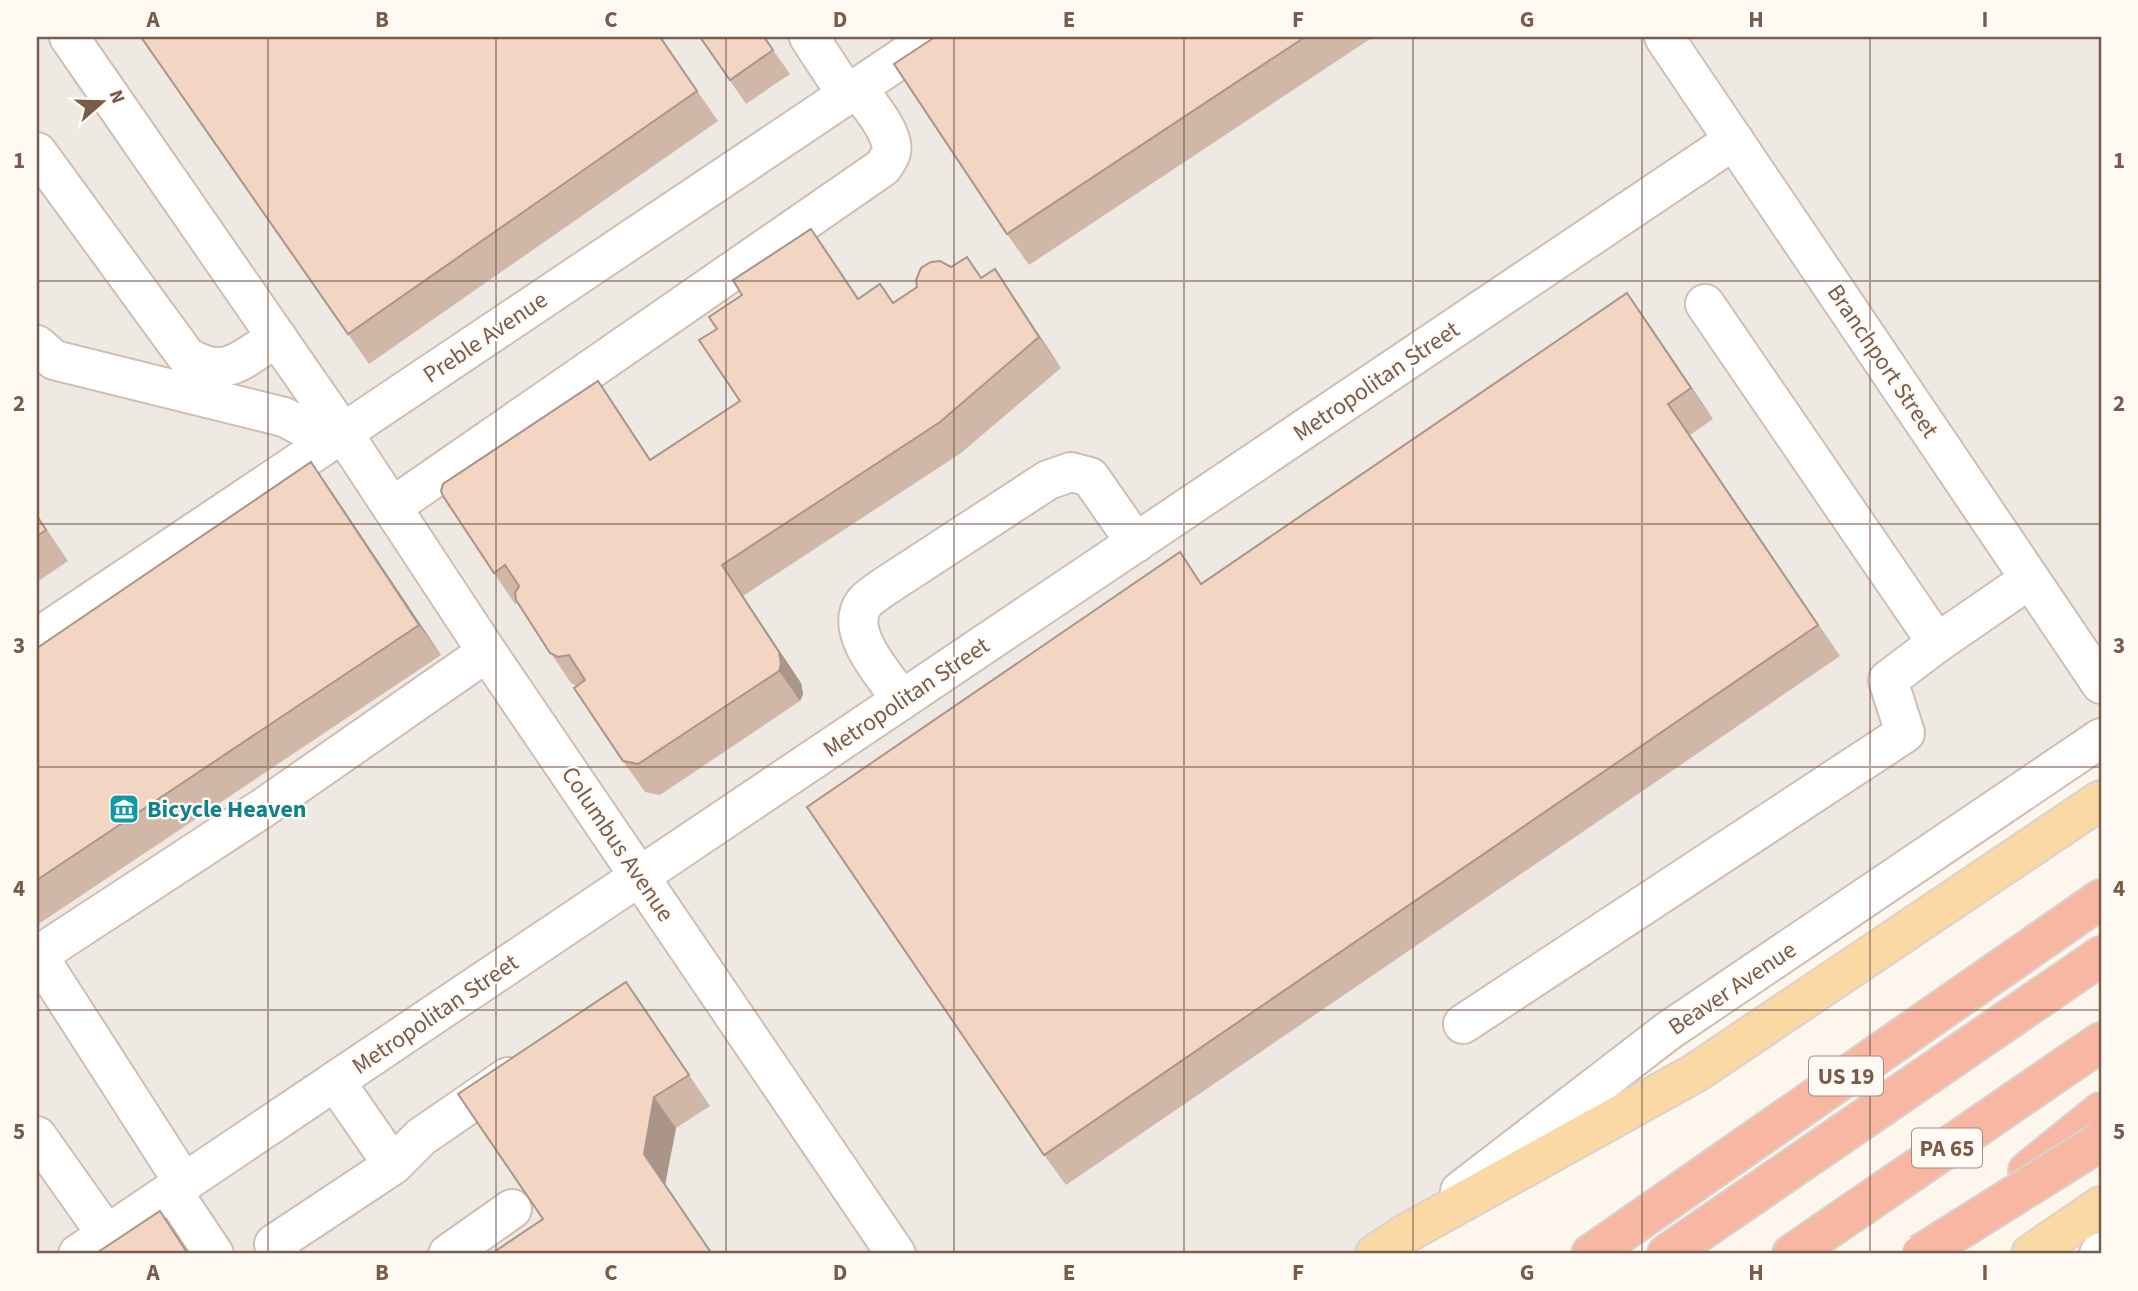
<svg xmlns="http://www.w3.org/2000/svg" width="2138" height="1291" font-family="'Source Sans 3',sans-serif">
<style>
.industrial{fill:#efe9e4}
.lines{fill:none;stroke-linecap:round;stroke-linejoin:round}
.minor-casing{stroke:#d1beb0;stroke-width:42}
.major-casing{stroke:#dad1cd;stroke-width:42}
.highway-casing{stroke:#dad1cd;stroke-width:42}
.minor{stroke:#fff;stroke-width:38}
.major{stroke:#fbd9a5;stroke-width:38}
.highway{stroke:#f7b7a3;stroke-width:38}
.highway-bridge-casing{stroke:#dad1cd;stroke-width:42;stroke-linecap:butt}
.highway-bridge{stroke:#f7b7a3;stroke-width:38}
.wall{fill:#d1b7a8}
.shaded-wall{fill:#aa9588}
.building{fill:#f3d5c3;stroke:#aa9588;stroke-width:2}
.grid{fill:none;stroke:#7a5c4d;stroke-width:2;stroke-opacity:0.55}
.labels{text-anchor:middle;stroke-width:5;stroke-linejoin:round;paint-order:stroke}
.shield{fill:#fffaf3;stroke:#a28b7f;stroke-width:2}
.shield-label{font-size:23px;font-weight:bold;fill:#7a5c4d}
.street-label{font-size:24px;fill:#7a5c4d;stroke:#fffaf3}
.culture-label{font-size:24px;font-weight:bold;fill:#0d838f;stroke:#fffaf3;text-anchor:start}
.neatline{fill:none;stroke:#7a5c4d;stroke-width:2.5}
.grid-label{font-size:23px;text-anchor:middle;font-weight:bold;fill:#7a5c4d}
</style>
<rect width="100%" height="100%" fill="#fdf6ec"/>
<path class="industrial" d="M37 37H2101V738L1375 1254H37Z"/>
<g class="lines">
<g class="minor-casing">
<g id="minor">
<path d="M69 37 343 433 487 652 896 1254"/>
<path d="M809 37 847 95"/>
<path d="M1664 37 2101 684"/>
<path d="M37 152 186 356C226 381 242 359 277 337"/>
<path d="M1705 304 1937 643 2030 579"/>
<path d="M37 345 54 360 284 417 307 429 324 445"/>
<path d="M392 507 883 167C886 162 890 157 891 152 896 135 867 102 857 88"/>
<path d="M37 638 933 37"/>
<path d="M902 700C886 677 843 632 864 603 868 598 876 593 881 589L1048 480 1071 472 1090 477 1136 543"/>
<path d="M1463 1024 1905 733 1888 680 1937 643"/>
<path d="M37 1136 107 1235"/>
<path d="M393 1165 421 1137 508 1077"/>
<path d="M184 1183 42 962 46 950 263 808 487 652"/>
<path d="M172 1191 214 1254"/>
<path d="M1460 1191 1668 1031 2101 738"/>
<path d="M78 1254 1734 140"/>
<path d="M281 1254 274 1244 393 1165 335 1081"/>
<path d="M448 1254 512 1209"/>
<path d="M2099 1254 2101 1252"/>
</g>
</g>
<g class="major-casing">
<g id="major">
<path d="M1375 1254 1405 1234 1695 1073 2101 800"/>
<path d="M2031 1254 2101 1206"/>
</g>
</g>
<g class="highway-casing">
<g id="highway">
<path d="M2028 1171 2101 1112"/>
<path d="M1591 1254 2101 899"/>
<path d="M1667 1254 2101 956"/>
<path d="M1792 1254 2101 1042"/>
</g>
</g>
<use href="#minor" class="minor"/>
<use href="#major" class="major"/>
<use href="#highway" class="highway"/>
<g class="highway-bridge-casing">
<path id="highway-bridge" d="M1921 1254 2101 1141"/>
</g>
<use href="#highway-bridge" class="highway-bridge"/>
</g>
<g class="wall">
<path d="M141 37H660L718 121 369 364Z"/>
<path d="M700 37H764L790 74 746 104Z"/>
<path d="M935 37H1373L1029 265 1007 234Z"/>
<path d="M811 229 858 298 893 303 951 267 982 278 995 269 1061 368 961 453 743 596 801 683 803 694 800 701 660 795 645 792 623 761 576 686 571 683 517 603 515 604 494 573 619 412 650 459 740 401 717 329 742 295Z"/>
<path d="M1627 293 1713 419 1690 435 1840 656 1066 1185 1044 1155 1202 583Z"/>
<path d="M332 492 441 655 37 925V648Z"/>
<path d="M37 515 68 561 37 582Z"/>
<path d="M647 1013 710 1106 676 1128 665 1185 543 1219Z"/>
</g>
<g class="shaded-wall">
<path d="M811 229 832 259 879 330 858 299Z"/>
<path d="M995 269 1016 300 1061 368 1039 337Z"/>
<path d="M1627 293 1649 324 1713 419 1691 388Z"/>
<path d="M598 381 619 412 671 491 650 460Z"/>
<path d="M311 462 332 492 441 655 419 625Z"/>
<path d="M722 565 801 683 803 694 800 701 779 671Z"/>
<path d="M654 1097 676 1128 665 1185 644 1154Z"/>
<path d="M160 1211 189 1254H188Z"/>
</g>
<g class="building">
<path d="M141 37H660L697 91 348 334Z"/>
<path d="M700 37H764L773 50 730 80Z"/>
<path d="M935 37H1305L1007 234 894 64Z"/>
<path d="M811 229 858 299 880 284 893 303 917 287 916 280 921 268 931 262 940 261 951 267 967 257 981 278 995 269 1039 337 940 422 722 565 779 652 781 664 779 671 638 764 623 761 574 688 585 680 569 655 558 657 550 653 516 600 515 593 519 586 505 565 494 573 443 496 441 491 443 484 598 381 650 460 740 401 699 340 717 329 709 317 742 295 733 280Z"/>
<path d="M1627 293 1691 388 1668 404 1818 625 1044 1155 807 807 1180 552 1201 584Z"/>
<path d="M311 462 419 625 37 880V648Z"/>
<path d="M37 516 46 530 37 536Z"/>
<path d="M626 982 689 1075 654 1097 644 1154 712 1254H491L543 1219 458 1094Z"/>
<path d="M160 1211 188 1254H99L98 1252Z"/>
</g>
<path class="grid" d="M268 37V1254M496 37V1254M726 37V1254M954 37V1254M1184 37V1254M1413 37V1254M1642 37V1254M1870 37V1254M37 281H2101M37 524H2101M37 767H2101M37 1010H2101"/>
<defs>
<g id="museum-square" transform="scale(1.575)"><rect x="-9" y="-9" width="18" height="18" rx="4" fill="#0f9aa8" stroke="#fffaf3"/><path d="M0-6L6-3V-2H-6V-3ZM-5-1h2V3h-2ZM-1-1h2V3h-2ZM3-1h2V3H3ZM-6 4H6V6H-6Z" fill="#fff"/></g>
</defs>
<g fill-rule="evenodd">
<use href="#museum-square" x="124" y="809"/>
</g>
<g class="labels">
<g class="shield">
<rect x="1809" y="1056.5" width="74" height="39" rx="5"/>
<rect x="1912" y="1128.5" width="70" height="39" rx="5"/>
</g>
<g class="shield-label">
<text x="1846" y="1084">US 19</text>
<text x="1947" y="1156">PA 65</text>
</g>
<g class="street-label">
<text transform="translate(485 337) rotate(-34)" y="8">Preble Avenue</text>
<text transform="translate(1883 361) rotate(56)" y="8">Branchport Street</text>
<text transform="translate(1376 381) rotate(-34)" y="8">Metropolitan Street</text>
<text transform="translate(906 697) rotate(-34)" y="8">Metropolitan Street</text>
<text transform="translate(618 844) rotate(56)" y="8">Columbus Avenue</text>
<text transform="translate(1732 988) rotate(-34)" y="8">Beaver Avenue</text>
<text transform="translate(435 1014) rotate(-34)" y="8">Metropolitan Street</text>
</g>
<g class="culture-label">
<text x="147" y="817">Bicycle Heaven</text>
</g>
</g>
<rect width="2138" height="1291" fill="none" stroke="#fffaf3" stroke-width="77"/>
<g transform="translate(102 102) rotate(70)" stroke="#fffaf3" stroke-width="5" paint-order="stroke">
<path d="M0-5L12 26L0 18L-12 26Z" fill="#7a5c4d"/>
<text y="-10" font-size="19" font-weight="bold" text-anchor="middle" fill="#7a5c4d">N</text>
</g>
<rect x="38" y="38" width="2062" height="1214" class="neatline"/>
<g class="grid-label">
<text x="153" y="27">A</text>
<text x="382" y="27">B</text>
<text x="611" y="27">C</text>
<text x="840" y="27">D</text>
<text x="1069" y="27">E</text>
<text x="1298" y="27">F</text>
<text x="1527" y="27">G</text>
<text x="1756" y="27">H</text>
<text x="1985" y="27">I</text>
<text x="19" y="168">1</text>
<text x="2119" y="168">1</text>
<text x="19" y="411">2</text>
<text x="2119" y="411">2</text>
<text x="19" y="653">3</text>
<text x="2119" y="653">3</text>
<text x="19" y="896">4</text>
<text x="2119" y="896">4</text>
<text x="19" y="1139">5</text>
<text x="2119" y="1139">5</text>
<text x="153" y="1280">A</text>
<text x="382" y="1280">B</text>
<text x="611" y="1280">C</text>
<text x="840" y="1280">D</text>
<text x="1069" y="1280">E</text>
<text x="1298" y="1280">F</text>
<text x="1527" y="1280">G</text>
<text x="1756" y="1280">H</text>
<text x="1985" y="1280">I</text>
</g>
</svg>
